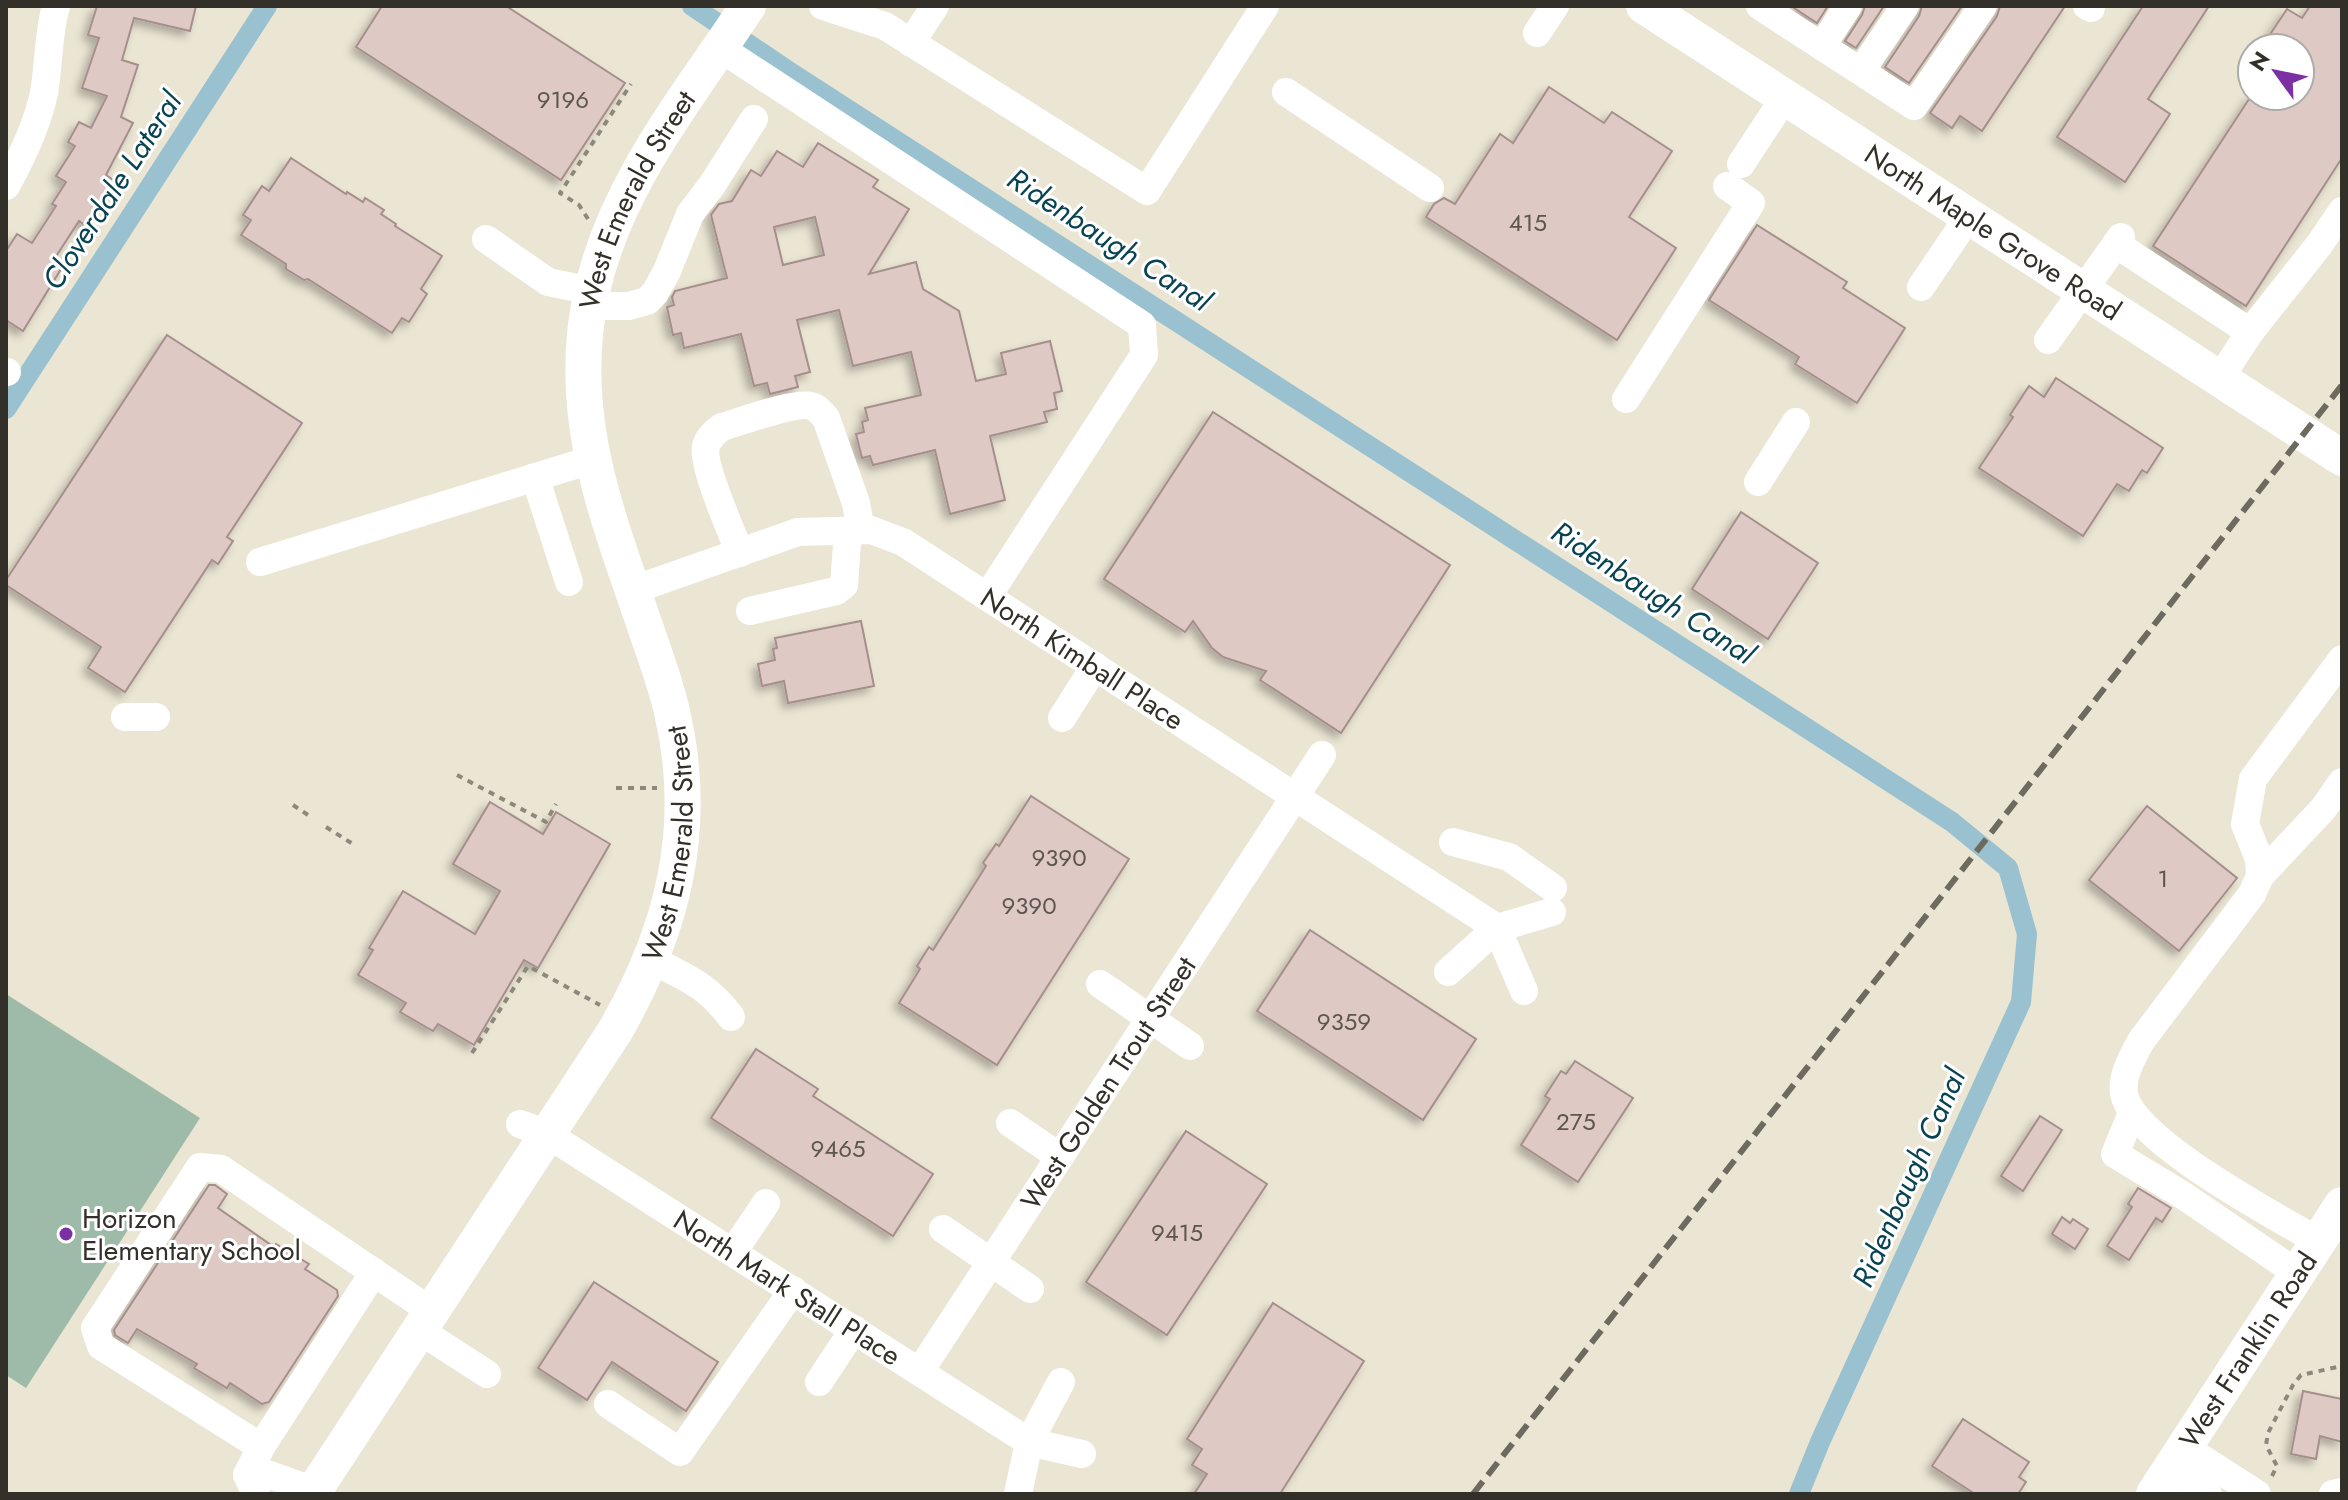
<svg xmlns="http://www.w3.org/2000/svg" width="2348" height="1500" font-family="Jost,sans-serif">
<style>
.green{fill:#9dbba8}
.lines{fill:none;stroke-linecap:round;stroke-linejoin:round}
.canal{stroke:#99c1cf;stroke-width:20}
.building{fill:#dec9c5;stroke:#a48f8c;stroke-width:2;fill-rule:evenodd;filter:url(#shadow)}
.path{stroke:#8c887c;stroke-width:4;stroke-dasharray:6 6;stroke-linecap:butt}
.minor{stroke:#fff;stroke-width:28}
.major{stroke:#fff;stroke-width:36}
.rail{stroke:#6d6a5f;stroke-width:6;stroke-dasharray:16 8;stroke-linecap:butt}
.poi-dot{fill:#7b31a3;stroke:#fff;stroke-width:3}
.labels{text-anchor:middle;stroke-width:6;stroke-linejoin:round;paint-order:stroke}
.number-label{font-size:24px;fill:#5d5650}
.street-label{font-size:28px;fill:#323029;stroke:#fff}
.poi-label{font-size:28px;fill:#323029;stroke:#fff;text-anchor:start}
.water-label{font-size:30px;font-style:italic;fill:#074352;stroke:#fff}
</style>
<defs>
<filter id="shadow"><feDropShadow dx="-5" dy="5" stdDeviation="4" flood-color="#0004"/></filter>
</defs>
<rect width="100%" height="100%" fill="#ebe5d3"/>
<path class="green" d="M6 994 200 1118 26 1388 6 1375Z"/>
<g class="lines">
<g class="canal">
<path d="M692 6 790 72 1952 822 2008 868 2027 934 2021 1002 1820 1442 1799 1494"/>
<path d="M6 409 267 6"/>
</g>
</g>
<g class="building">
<path d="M97 6H196L190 31 134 18 122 60 138 65 121 117 133 123 106 175 115 181 86 226 79 221 55 258 64 264 23 331 6 320V251L17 234 32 243 56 206 52 204 66 182 56 176 75 146 68 142 79 122 91 128 107 96 82 88 99 38 88 35Z"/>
<path d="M382 6H506L625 83 561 180 356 47Z"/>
<path d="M1791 6H1828L1817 23Z"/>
<path d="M1865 6H1884L1856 48 1845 41 1862 15Z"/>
<path d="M1922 6H1962L1909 83 1885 67 1919 16Z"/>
<path d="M2000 6H2065L1982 131 1960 116 1952 128 1930 113 1997 16Z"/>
<path d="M2143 6H2209L2148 99 2170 114 2125 182 2057 137Z"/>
<path d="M2310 6H2342V158L2246 306 2153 246 2251 96H2300V48H2261L2287 9 2302 18Z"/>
<path d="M1549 87 1604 123 1612 112 1672 151 1629 217 1676 248 1617 340 1426 217 1434 204 1444 198 1455 204 1500 134 1513 143Z"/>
<path d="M818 143 878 180 873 187 909 209 869 274 916 262 923 289 959 311 976 381 1006 374 1001 353 1050 341 1062 391 1054 393 1057 409 1044 412 1047 422 990 436 1005 500 950 514 935 450 873 465 870 456 862 458 856 434 864 432 862 422 868 420 865 408 921 395 911 352 853 366 839 310 797 320 810 372 795 376 798 387 770 394 767 383 754 386 741 334 684 348 681 333 673 335 667 307 674 305 672 297 675 291 727 278 711 215 719 204 732 201 751 170 761 176 777 151 803 167ZM815 217 824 255 783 265 774 227Z"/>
<path d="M291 158 346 194 347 192 363 202 365 198 384 210 381 214 396 224 395 226 442 256 421 289 427 294 409 322 402 318 392 333 308 279 304 280 286 269V264L241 235 251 220 243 215 262 186 269 191Z"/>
<path d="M1757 225 1847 282 1843 288 1905 328 1857 403 1795 364 1799 357 1709 300Z"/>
<path d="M167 335 302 423 227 537 233 541 218 564 212 560 125 692 88 668 101 647 6 585V580Z"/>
<path d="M2056 378 2163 448 2147 473 2142 470 2129 491 2117 484 2083 536 1979 468 2013 417 2010 415 2029 386 2044 397Z"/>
<path d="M1213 412 1450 565 1341 733 1260 680 1266 671 1223 657 1212 648 1193 621 1185 632 1104 579Z"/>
<path d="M1741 512 1818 563 1768 639 1692 589Z"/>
<path d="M861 621 874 686 788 703 784 681 762 686 758 664 775 660 773 649 777 648 775 638Z"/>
<path d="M1031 796 1129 859 997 1065 899 1003 920 969 917 966 929 947 933 950 986 866 983 863 996 844 999 846Z"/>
<path d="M490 802 543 834 556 812 610 844 538 968 524 960 474 1045 438 1024 433 1031 400 1012 406 1003 358 975 373 950 369 948 403 891 475 934 500 891 453 864Z"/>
<path d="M2147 806 2237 878 2179 951 2089 880Z"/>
<path d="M1310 930 1476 1039 1423 1120 1257 1011Z"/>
<path d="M756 1049 818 1089 813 1096 933 1174 893 1236 711 1118Z"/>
<path d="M1575 1061 1633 1098 1578 1182 1521 1145 1550 1099 1545 1096 1561 1071 1566 1074Z"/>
<path d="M2040 1116 2062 1130 2023 1191 2001 1176Z"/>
<path d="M1186 1131 1267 1184 1167 1335 1086 1282Z"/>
<path d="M209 1185H215L227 1194 218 1208 274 1247 276 1244 309 1264 305 1269 337 1290 338 1296 269 1402 262 1404 230 1383 227 1388 194 1368 197 1364 137 1329 128 1343 115 1335 114 1330Z"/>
<path d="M2138 1188 2171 1208 2162 1222 2156 1218 2129 1260 2107 1246 2132 1207 2128 1204Z"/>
<path d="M2062 1217 2070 1223 2073 1219 2088 1229 2075 1249 2052 1234Z"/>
<path d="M594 1282 718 1362 686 1411 612 1362 587 1400 538 1368Z"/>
<path d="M1273 1303 1364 1361 1280 1494H1194L1207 1474 1192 1465 1202 1449 1187 1439Z"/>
<path d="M2303 1391 2342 1399V1442L2320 1436 2316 1459 2291 1454Z"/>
<path d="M1963 1419 2029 1462 2019 1477 2026 1482 2018 1494H1975L1932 1466Z"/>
</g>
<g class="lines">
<g class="path">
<path d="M588 219 579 205 560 193 631 84"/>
<path d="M457 775 546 822 556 804"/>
<path d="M616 788H657"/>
<path d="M293 805 308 815"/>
<path d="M326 827 356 846"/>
<path d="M472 1053 528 966 600 1005"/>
<path d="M2272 1476 2277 1466 2266 1445 2268 1433 2293 1385 2301 1375 2342 1366"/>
</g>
<g class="minor">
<path d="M823 6 885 26 1147 191 1265 6"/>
<path d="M1760 6 1914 106 1983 6"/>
<path d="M2087 6 2091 8"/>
<path d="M1537 33 1555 6"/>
<path d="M911 43 935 6"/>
<path d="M1822 46 1848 6"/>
<path d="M720 48 1142 325 1144 355 987 597"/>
<path d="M1861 71 1905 6"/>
<path d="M1286 92 1430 188"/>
<path d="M1741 164 1785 97"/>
<path d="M6 186C22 157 37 126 44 93 49 64 48 34 56 6"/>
<path d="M486 239 548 282 592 291"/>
<path d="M2116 244 2250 332 2319 245 2342 211"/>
<path d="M1921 287 1969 216"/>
<path d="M589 306H629L647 301 655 293 667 271 690 214 712 185 754 119"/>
<path d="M2048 340 2121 237"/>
<path d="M6 372H7"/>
<path d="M2219 380 2250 332"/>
<path d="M1626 399 1751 203 1727 186"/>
<path d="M535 477 569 582"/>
<path d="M1758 482 1796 422"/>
<path d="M740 553C732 533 701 463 706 446 709 437 715 432 722 427 739 422 797 401 811 406 817 407 821 413 826 418L856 503 861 530"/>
<path d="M260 562 591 460"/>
<path id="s1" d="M633 590 798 532 871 530 903 542 1497 928 1448 972"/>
<path d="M750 611 836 591 844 585 848 531"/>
<path d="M125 717H156"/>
<path d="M1062 718 1095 666"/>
<path d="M1453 842 1509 857 1553 888"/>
<path d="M2260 876 2323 809 2342 782"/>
<path d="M652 960C687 978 707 985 731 1017"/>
<path d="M1100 984 1190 1046"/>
<path d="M1524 991 1497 928 1552 912"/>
<path d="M2132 1113 2115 1154 2184 1196 2297 1273"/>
<path d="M1010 1123 1060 1157"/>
<path id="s2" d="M520 1124 547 1134 1029 1442 1018 1494"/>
<path d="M943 1229 1030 1289"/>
<path d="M2318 1241C2277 1217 2130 1139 2124 1093 2121 1076 2133 1056 2141 1041L2252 894 2260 876 2259 859 2245 824 2253 779 2342 659"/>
<path d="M733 1252 766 1203"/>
<path d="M419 1330 487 1374"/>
<path id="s3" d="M920 1371 1322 755"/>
<path d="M819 1382 854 1329"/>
<path d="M1061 1382 1029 1442 1082 1454"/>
<path d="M608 1404 680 1452 793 1290"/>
<path d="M261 1447 374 1272"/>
<path d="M2184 1447 2257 1494"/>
<path d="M2169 1470 2208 1494"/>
<path d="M247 1475 267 1474 314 1491"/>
<path d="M256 1494 247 1475 261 1447 101 1346 95 1328 200 1167 221 1169 431 1311"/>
<path d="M2333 1494 2342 1492"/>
</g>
<g class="major">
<path id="s4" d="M1644 6 2342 458"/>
<path id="s5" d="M312 1494 615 1031C673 930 699 828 672 712 666 685 656 658 647 632 608 517 564 414 592 291 616 183 689 96 748 6"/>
<path id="s6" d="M2154 1494 2342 1205"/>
</g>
<path class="rail" d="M1473 1494 2342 385"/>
</g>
<circle class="poi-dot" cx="66" cy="1234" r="8"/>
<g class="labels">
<g class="number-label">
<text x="563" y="108">9196</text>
<text x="1528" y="231">415</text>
<text x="1059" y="866">9390</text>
<text x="2163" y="887">1</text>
<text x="1029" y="914">9390</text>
<text x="1344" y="1030">9359</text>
<text x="1576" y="1130">275</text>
<text x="838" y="1157">9465</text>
<text x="1177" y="1241">9415</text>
</g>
<g class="street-label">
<text dy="10" stroke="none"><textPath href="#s5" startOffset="1422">West Emerald Street</textPath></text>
<text dy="10" stroke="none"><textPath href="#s4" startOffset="416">North Maple Grove Road</textPath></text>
<text dy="10" stroke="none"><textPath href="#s1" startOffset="496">North Kimball Place</textPath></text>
<text dy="10" stroke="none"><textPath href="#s5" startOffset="752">West Emerald Street</textPath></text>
<text dy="10" stroke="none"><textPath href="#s3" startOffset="344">West Golden Trout Street</textPath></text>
<text dy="10" stroke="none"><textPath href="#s2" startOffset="314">North Mark Stall Place</textPath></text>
<text dy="10" stroke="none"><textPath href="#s6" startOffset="172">West Franklin Road</textPath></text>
</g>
<g class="poi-label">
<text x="82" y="1228">Horizon<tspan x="82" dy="32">Elementary School</tspan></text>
</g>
<g class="water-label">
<text transform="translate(112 191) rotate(-57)" y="10">Cloverdale Lateral</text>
<text transform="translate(1109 240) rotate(33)" y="10">Ridenbaugh Canal</text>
<text transform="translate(1653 593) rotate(33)" y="10">Ridenbaugh Canal</text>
<text transform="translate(1909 1178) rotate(-66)" y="10">Ridenbaugh Canal</text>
</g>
</g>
<rect width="2348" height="1500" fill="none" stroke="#323029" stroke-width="16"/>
<g transform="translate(2276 72) rotate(303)"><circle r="38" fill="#ffffff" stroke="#adaca9" stroke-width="2"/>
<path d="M0-6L14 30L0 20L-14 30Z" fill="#7b31a3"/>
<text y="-12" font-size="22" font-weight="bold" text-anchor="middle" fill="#323029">N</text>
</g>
</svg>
